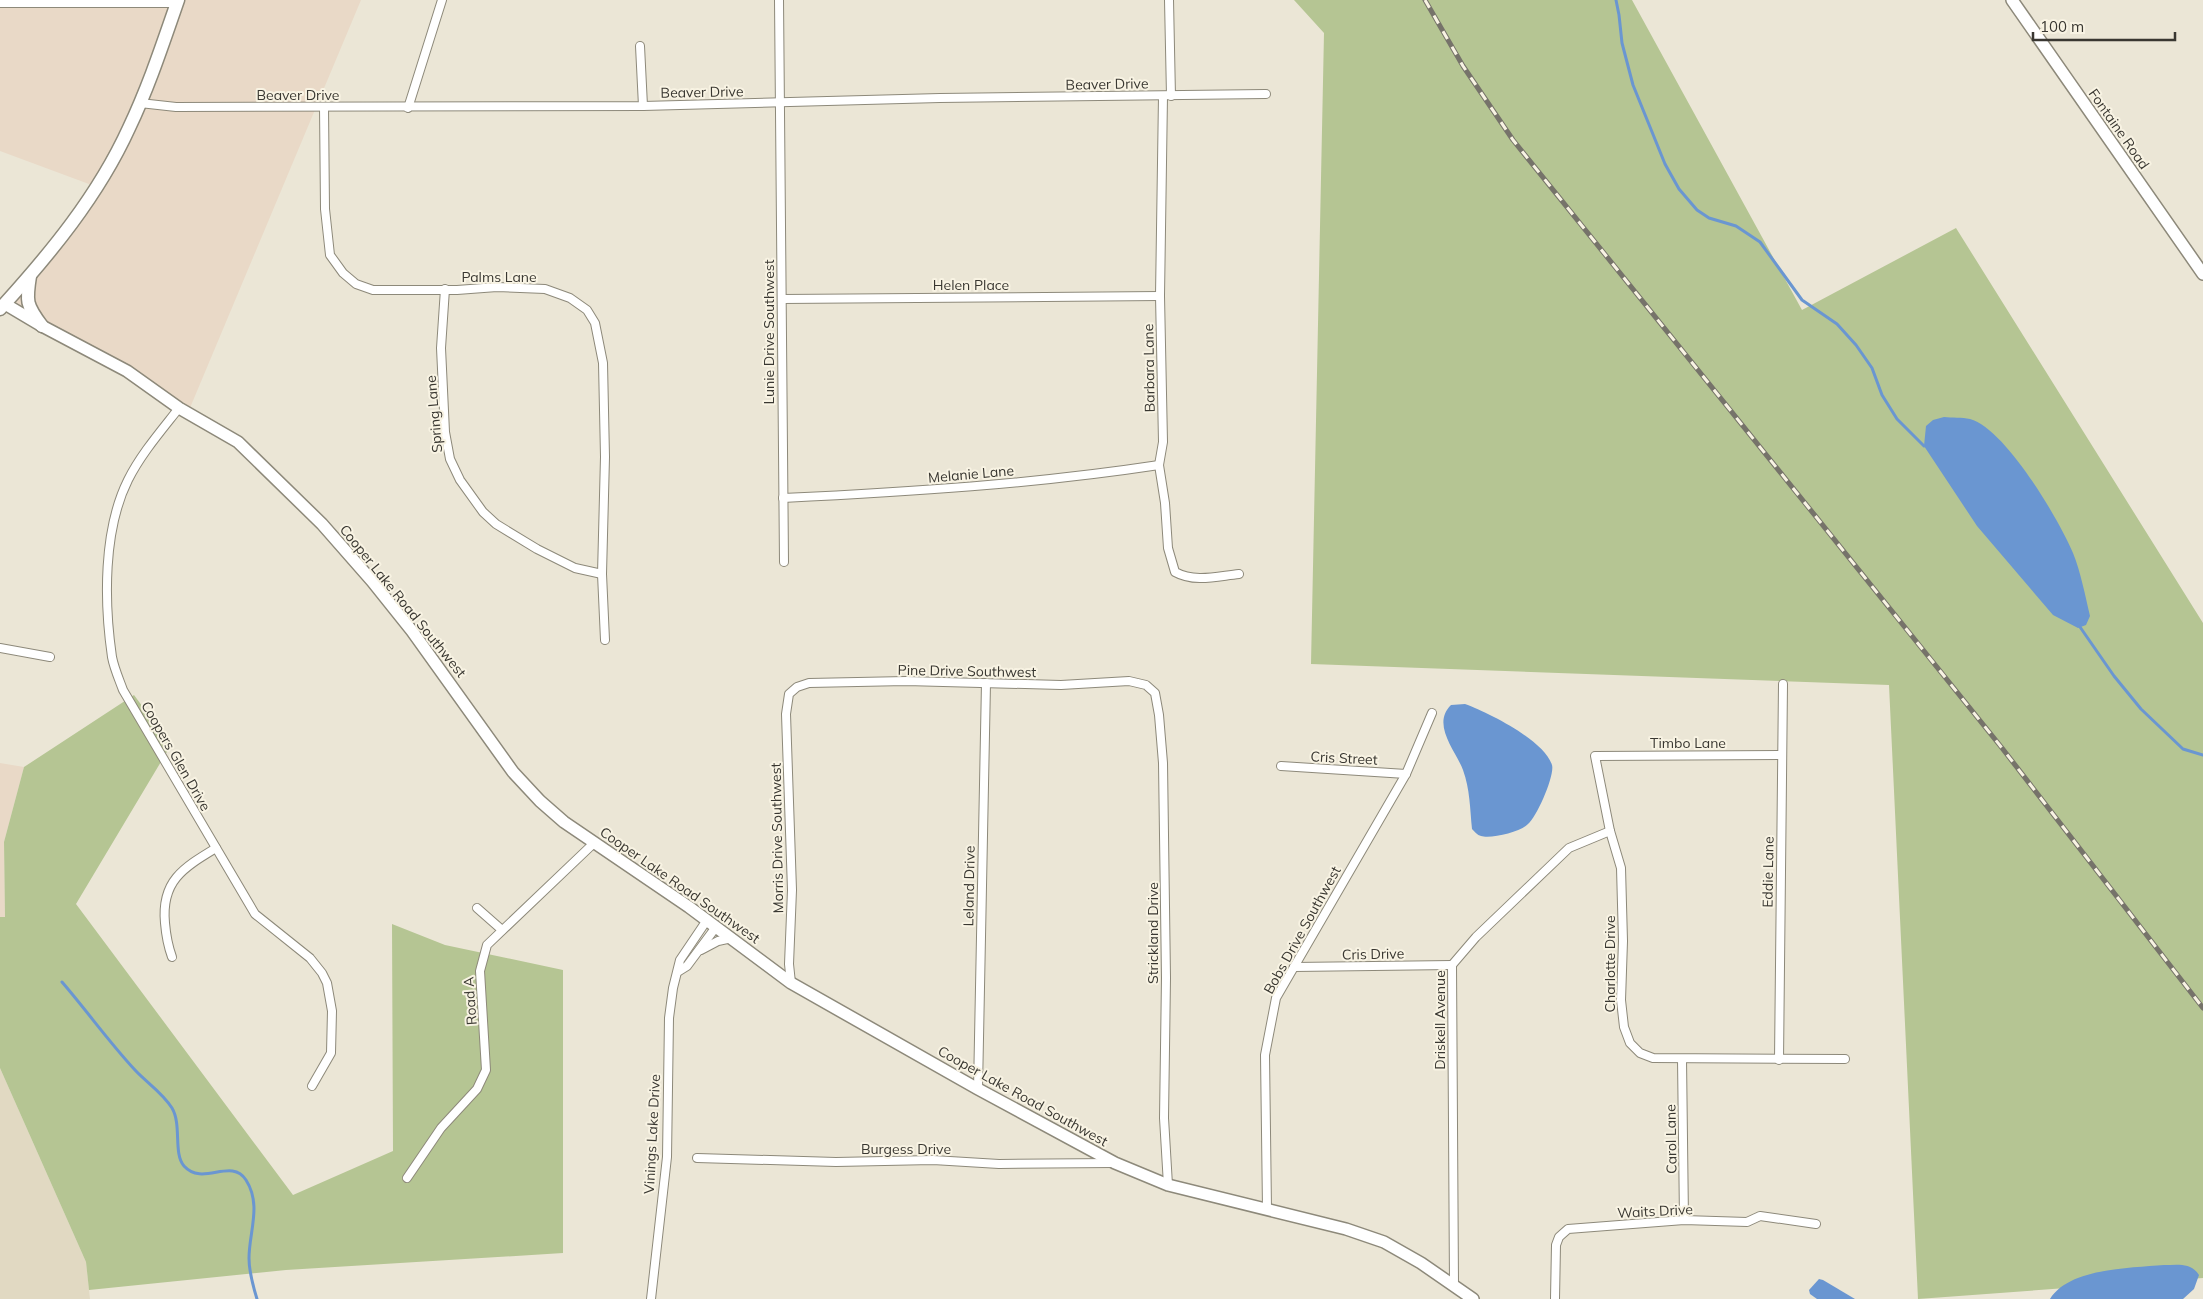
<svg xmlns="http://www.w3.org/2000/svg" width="2203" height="1299" font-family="Mulish,sans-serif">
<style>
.commercial{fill:#e9d9c7}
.built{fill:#e1d9c2}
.green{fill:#b5c593}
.water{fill:#6a96d1}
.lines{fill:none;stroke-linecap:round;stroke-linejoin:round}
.stream{stroke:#6a96d1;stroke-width:3}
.street-casing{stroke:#8d897a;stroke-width:10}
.secondary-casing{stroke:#8d897a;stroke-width:14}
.primary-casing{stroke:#8d897a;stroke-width:15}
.street{stroke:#fff;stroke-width:8}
.secondary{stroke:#fff;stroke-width:11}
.primary{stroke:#fff;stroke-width:12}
.rail-casing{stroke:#76736a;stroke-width:5}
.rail{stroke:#f8f3e3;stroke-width:3;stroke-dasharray:9;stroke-linecap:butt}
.labels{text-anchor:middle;stroke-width:4;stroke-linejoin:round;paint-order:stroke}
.street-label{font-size:14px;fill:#393731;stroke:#f8f3e3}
</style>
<rect width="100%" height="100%" fill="#ebe6d6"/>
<g class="commercial">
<path d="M0 0H361L187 415 9 301 97 187 0 151Z"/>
<path d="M0 763 24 767 4 842 5 917H0Z"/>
</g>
<path class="built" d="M0 1068 86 1262 90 1299H0Z"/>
<g class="green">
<path d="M1294 0H1632L1802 310 1956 228 2203 623V1278L1918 1299 1889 685 1311 664 1324 33Z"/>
<path d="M134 695 171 745 76 904 293 1195 393 1151 392 924 445 945 563 970V1253L286 1270 89 1290 86 1262 0 1068V917H5L4 842 24 767Z"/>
</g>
<g class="water">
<path d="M1944 417C1952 418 1962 417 1970 419 2006 429 2059 520 2073 553 2081 573 2085 595 2090 616L2086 625 2078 628 2053 615 1977 526 1924 446 1926 426 1933 420Z"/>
<path d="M1465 704C1489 713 1544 740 1552 765 1555 775 1537 817 1528 824 1521 832 1491 839 1481 836 1477 835 1475 832 1472 829 1470 809 1470 789 1463 770 1456 751 1431 725 1451 705Z"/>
<path d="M2164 1265C2177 1265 2191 1262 2199 1275L2194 1289 2183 1299H2050C2069 1268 2130 1268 2164 1265Z"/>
<path d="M1819 1279 1823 1280 1855 1299H1817L1810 1294 1809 1290Z"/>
</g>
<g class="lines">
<g class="stream">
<path d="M1616 0 1619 15 1622 43 1633 85 1665 164 1679 189 1697 210 1709 218 1736 226 1760 242 1802 300 1837 324 1856 345 1872 368 1882 395 1897 419 1924 446"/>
<path d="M2080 627 2114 676 2141 709 2183 749 2203 755"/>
<path d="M62 982C87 1011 109 1042 135 1070 147 1083 162 1092 172 1108 182 1125 173 1153 184 1166 203 1187 231 1157 246 1180 262 1205 249 1232 249 1258 249 1272 253 1286 257 1299"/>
</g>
<g class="street-casing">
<g id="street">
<path d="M779 0 784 562"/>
<path d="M1169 0 1171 96"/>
<path d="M0 3H177"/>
<path d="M640 46 643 106"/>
<path d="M1163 96 1160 296 1163 442 1159 465 1165 503 1168 548 1175 572C1195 583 1218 576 1239 574"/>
<path d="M140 103 176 107 643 106 940 98 1266 94"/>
<path d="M324 107 325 209 330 255 343 273 356 284 373 290H457L497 287 545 289 570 298 587 310 595 323 603 363 605 457 602 574 605 640"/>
<path d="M408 108 442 0"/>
<path d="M445 289 441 348 445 432 450 459 460 480 483 512 496 524 537 549 575 568 602 574"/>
<path d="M782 299 1160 296"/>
<path d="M179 408C161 431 141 454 128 480 103 530 104 602 112 657 114 668 119 679 123 690L255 914 310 958 322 973 327 983 332 1011 331 1053 312 1086"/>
<path d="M783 498C909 492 1034 484 1159 465"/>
<path d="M0 648 50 657"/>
<path d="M1782 755 1595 756 1610 831 1621 868 1623 941 1621 1000 1624 1027 1630 1043 1640 1053 1653 1058 1845 1059"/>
<path d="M1281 766 1406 774"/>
<path d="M477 908 502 930"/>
<path d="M701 950 718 941 732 938"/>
<path d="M172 957C168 946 166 935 165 923 161 881 183 868 216 848"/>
<path d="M1294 967 1452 965"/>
<path d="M679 971 687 966 716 927"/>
<path d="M791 983 789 964 792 890 786 714 789 694 797 687 809 683 906 681 1061 685 1129 681 1146 685 1155 693 1159 715 1163 763 1166 978 1164 1118 1168 1185"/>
<path d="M1682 1059 1684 1220"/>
<path d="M1779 1060 1783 684"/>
<path d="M978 1089 986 683"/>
<path d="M697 1158 836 1162 933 1160 999 1164 1113 1163"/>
<path d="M407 1178 441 1128 477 1089 486 1070 480 971 487 945 594 843"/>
<path d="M1267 1209 1265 1055 1276 998 1406 774 1432 713"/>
<path d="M1454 1284 1452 965 1476 937 1569 848 1610 831"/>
<path d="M651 1299 667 1157 669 1018 673 988 680 960 707 920"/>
<path d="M1555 1299 1556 1245 1559 1237 1568 1229 1684 1220 1747 1222 1760 1216 1816 1224"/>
</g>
</g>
<g class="secondary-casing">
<g id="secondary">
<path d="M2012 0 2203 274"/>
<path d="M5 304 42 326 127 371 179 408 238 442 322 524 372 581 412 631 513 772 540 801 564 822 689 907 791 983 978 1089 1115 1163 1168 1185 1346 1229 1384 1242 1421 1263 1473 1299"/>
</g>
</g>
<g class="primary-casing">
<g id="primary">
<path d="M30 276C26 301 26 305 42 326"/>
<path d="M0 309C50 254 98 196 129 128 149 86 163 43 178 0"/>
</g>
</g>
<use href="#street" class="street"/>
<use href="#secondary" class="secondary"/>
<use href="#primary" class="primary"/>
<g class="rail-casing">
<path id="rail" d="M1425 0 1463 66 1513 140 2002 748 2203 1008"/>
</g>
<use href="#rail" class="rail"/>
</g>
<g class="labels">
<g class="street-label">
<text transform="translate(1107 84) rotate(-1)" y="5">Beaver Drive</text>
<text transform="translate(702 92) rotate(-1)" y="5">Beaver Drive</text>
<text x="298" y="100">Beaver Drive</text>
<text transform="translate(2119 129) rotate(55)" y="5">Fontaine Road</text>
<text x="499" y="282">Palms Lane</text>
<text x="971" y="290">Helen Place</text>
<text transform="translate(769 332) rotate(-90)" y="5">Lunie Drive Southwest</text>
<text transform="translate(1149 368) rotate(-91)" y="5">Barbara Lane</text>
<text transform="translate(434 414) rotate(-95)" y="5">Spring Lane</text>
<text transform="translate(971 474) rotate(-5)" y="5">Melanie Lane</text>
<text transform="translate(403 601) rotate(51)" y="5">Cooper Lake Road Southwest</text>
<text transform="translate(967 671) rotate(1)" y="5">Pine Drive Southwest</text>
<text x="1688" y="748">Timbo Lane</text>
<text transform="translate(176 756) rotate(60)" y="5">Coopers Glen Drive</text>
<text transform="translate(1344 758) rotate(3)" y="5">Cris Street</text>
<text transform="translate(777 838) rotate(-91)" y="5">Morris Drive Southwest</text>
<text transform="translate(1768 872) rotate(-89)" y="5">Eddie Lane</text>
<text transform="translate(680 885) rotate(35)" y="5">Cooper Lake Road Southwest</text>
<text transform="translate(969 886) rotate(-89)" y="5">Leland Drive</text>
<text transform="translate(1302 930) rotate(-61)" y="5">Bobs Drive Southwest</text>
<text transform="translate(1153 933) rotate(-90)" y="5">Strickland Drive</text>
<text transform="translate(1373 954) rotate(-1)" y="5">Cris Drive</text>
<text transform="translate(1610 964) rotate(-90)" y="5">Charlotte Drive</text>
<text transform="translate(470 1001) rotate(-94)" y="5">Road A</text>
<text transform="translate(1440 1020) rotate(-90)" y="5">Driskell Avenue</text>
<text transform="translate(1023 1096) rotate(29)" y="5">Cooper Lake Road Southwest</text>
<text transform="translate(652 1134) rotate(-87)" y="5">Vinings Lake Drive</text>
<text transform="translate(1671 1139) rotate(-91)" y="5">Carol Lane</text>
<text x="906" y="1154">Burgess Drive</text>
<text transform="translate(1655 1211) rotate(-3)" y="5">Waits Drive</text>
</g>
</g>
<path d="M2033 32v8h142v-8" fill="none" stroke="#393731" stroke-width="2.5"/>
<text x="2040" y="32" font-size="15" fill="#393731" stroke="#f8f3e3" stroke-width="4" paint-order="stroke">100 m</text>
</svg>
